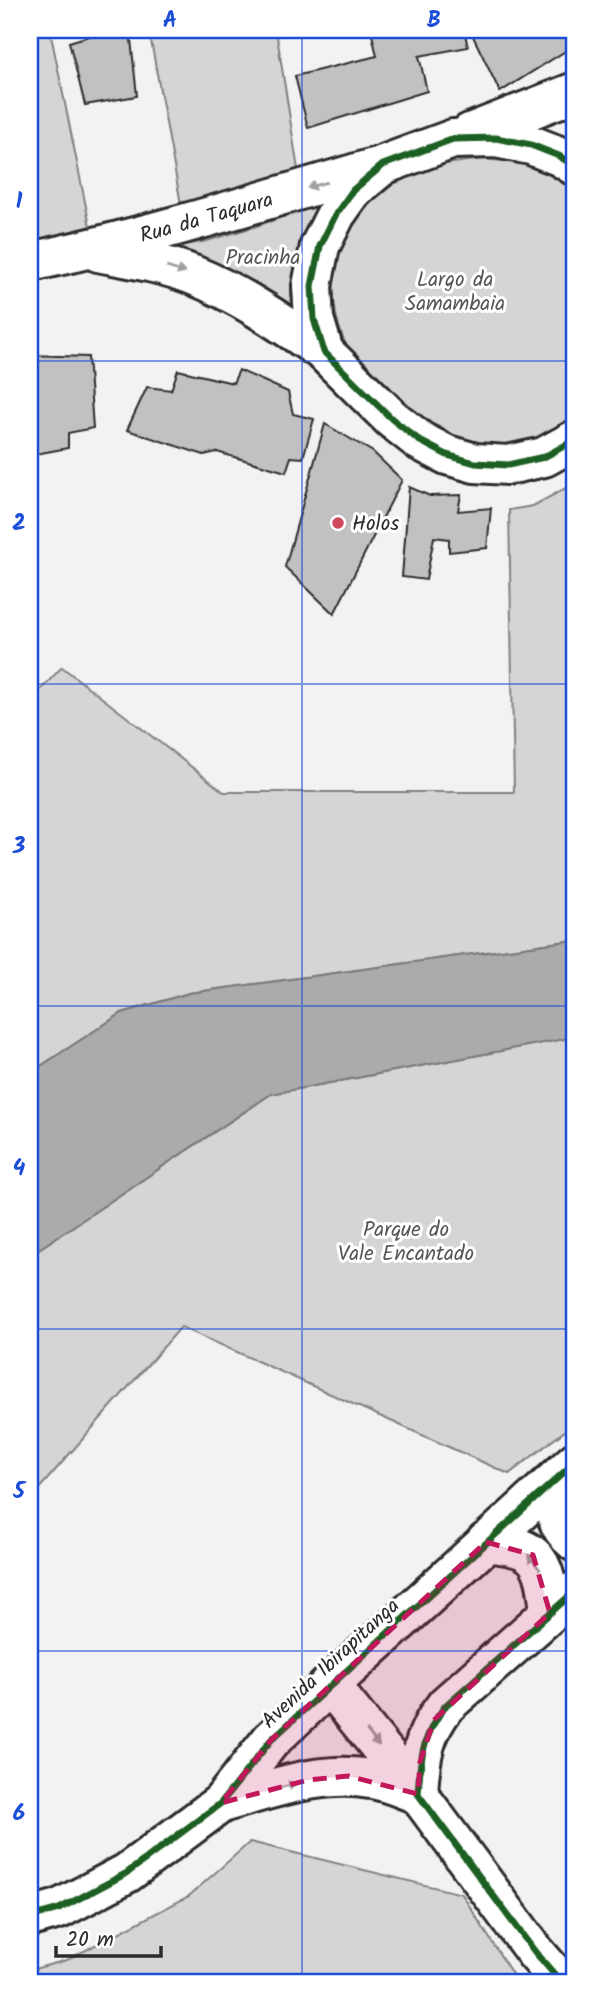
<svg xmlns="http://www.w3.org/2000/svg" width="605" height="2012" font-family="Kalam,sans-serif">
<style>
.green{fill:#d5d5d5;stroke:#808080;stroke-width:2}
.water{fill:#ababab;stroke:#787878;stroke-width:2}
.building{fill:#c1c1c1;stroke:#2b2b2b;stroke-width:2}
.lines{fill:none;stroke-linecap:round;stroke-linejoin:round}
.street-casing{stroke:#2b2b2b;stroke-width:44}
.secondary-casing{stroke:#2b2b2b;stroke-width:44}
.street{stroke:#fff;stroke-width:38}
.secondary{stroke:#fff;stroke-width:38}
.cycleway-casing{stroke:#fff;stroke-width:11}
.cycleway{stroke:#1b5e20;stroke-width:7}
.oneway{fill:#a0a0a0}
.marked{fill:#c2185b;fill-opacity:0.2;stroke:#c2185b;stroke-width:5;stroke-dasharray:14 9;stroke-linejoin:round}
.grid{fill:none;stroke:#1d4ed8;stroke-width:2;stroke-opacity:0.55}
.poi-dot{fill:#d1495b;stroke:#fff;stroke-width:2.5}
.labels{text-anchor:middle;stroke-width:6;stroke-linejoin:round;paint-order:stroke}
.street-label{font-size:21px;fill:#2b2b2b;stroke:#fff}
.park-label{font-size:21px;fill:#565656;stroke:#fff}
.poi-label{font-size:21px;fill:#2b2b2b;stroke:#fff;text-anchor:start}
.neatline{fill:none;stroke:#1d4ed8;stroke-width:2.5}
.grid-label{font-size:23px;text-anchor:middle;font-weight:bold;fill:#1d4ed8}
</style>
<rect width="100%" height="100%" fill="#f2f2f2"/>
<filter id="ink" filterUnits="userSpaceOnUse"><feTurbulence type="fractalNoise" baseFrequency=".0143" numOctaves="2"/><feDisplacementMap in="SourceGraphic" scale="14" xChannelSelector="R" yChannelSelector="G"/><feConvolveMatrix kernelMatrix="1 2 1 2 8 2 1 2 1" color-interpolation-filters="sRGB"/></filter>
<g filter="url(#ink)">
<g class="green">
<path d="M30 30H50L93 241 30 246Z"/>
<path d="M149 30H276L299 176 182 210Z"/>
<path d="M483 159 523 163 560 179 575 191V421C557 434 549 436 527 441 517 443 506 448 496 448 454 449 410 416 382 387 367 372 351 358 343 338 318 275 345 214 401 179 426 164 456 163 483 159Z"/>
<path d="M321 203C300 240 291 265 290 308L158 250 207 241 257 226Z"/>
<path d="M575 483V940L189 993 122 1013 30 1073V701L62 667 224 792H514L509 510 533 506Z"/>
<path d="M575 1037V1423L509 1474 181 1327 30 1499V1255L271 1094Z"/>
<path d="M250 1842 462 1894 517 1982H30V1970L67 1960 189 1896Z"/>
</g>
<path class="water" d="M575 940V1037L271 1094 30 1255V1073L122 1013 189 993Z"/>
<g class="building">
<path d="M109 30H130L137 96 85 105 69 42Z"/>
<path d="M371 30H464L468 47 419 56 427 91 308 128 295 76 377 56Z"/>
<path d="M470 30H575V45L500 92Z"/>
<path d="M30 355 88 357 93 428 68 433V448L30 455Z"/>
<path d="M178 370 233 383 239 370 288 392 293 414 314 419 303 458 291 457 286 472 217 452 204 455 127 430 147 387 171 390Z"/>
<path d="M325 424 373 452 402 480 334 614 285 567Z"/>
<path d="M409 487 430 496 461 495 458 511 491 508 487 548 449 552V539L434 537 426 580 402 577Z"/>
</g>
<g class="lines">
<g class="street-casing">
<g id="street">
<path d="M470 133 575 92"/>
<path d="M575 166 559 156 531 145 496 138 453 139 383 165 353 190 336 214 320 246 312 286 314 319 324 352 392 419 420 441 447 455 475 463 508 465 544 457 575 440"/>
<path d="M98 252C129 258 162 263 193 275 240 294 283 324 324 352"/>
<path id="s1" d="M30 262C148 237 262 201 377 167"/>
<path d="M221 1803C269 1790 320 1770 371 1779 387 1781 403 1789 418 1794"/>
<path d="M30 1917 59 1909 127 1873 221 1803 271 1740 330 1685"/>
</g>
</g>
<g class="secondary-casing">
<g id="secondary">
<path d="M554 1482C553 1506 555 1526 575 1542"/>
<path d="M486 1542C500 1544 522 1545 533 1556 547 1569 548 1595 550 1613"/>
<path d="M418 1794C420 1758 423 1734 446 1705L575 1591"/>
<path d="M561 1982 535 1952 418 1794 330 1685 575 1462"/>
</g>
</g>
<use href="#street" class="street"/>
<use href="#secondary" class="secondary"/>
<g class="cycleway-casing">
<g id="cycleway">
<path d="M575 166 559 156 531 145 496 138 453 139 383 165 353 190 336 214 320 246 312 286 314 319 324 352 392 419 420 441 447 455 475 463 508 465 544 457 575 440"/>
<path d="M30 1917 59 1909 127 1873 221 1803 271 1740 575 1462"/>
<path d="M561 1982 535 1952 418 1794C420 1758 423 1734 446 1705L575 1591"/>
</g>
</g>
<use href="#cycleway" class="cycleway"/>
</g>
<defs><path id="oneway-solid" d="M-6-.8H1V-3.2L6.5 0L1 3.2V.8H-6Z" transform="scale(1.75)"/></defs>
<g class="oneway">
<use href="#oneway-solid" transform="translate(317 185) rotate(164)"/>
<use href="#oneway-solid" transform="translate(176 270) rotate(17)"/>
<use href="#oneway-solid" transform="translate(534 1562) rotate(-129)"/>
<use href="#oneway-solid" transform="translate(373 1738) rotate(51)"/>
<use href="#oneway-solid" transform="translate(287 1786) rotate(-15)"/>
</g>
</g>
<path class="marked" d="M486 1542 533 1555 550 1613 434 1720 420 1762 418 1794 348 1776 308 1780 221 1803 271 1740Z"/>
<path class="grid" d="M302 30V1982M30 361H575M30 684H575M30 1006H575M30 1329H575M30 1651H575"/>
<circle class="poi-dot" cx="338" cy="523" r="7"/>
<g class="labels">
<g class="street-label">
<text dy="7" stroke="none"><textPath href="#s1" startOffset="182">Rua da Taquara</textPath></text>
<text transform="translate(330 1663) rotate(-43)" y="7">Avenida Ibirapitanga</text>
</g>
<g class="park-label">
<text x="263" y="264">Pracinha</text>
<text x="455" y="286">Largo da<tspan x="455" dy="24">Samambaia</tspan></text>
<text x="406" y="1236">Parque do<tspan x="406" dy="24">Vale Encantado</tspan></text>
</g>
<g class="poi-label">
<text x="352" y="530">Holos</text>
</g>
</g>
<rect width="605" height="2012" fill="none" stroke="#fff" stroke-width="77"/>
<path d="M56 1946v10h105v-10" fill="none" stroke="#2b2b2b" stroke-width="3.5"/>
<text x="66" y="1946" font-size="21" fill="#2b2b2b" stroke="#ffffff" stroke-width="5" paint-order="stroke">20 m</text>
<rect x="38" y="38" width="528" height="1936" class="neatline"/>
<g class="grid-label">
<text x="170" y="27">A</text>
<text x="434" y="27">B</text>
<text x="19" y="208">1</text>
<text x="19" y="530">2</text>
<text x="19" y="853">3</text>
<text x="19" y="1175">4</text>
<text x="19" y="1498">5</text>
<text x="19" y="1820">6</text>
</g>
</svg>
